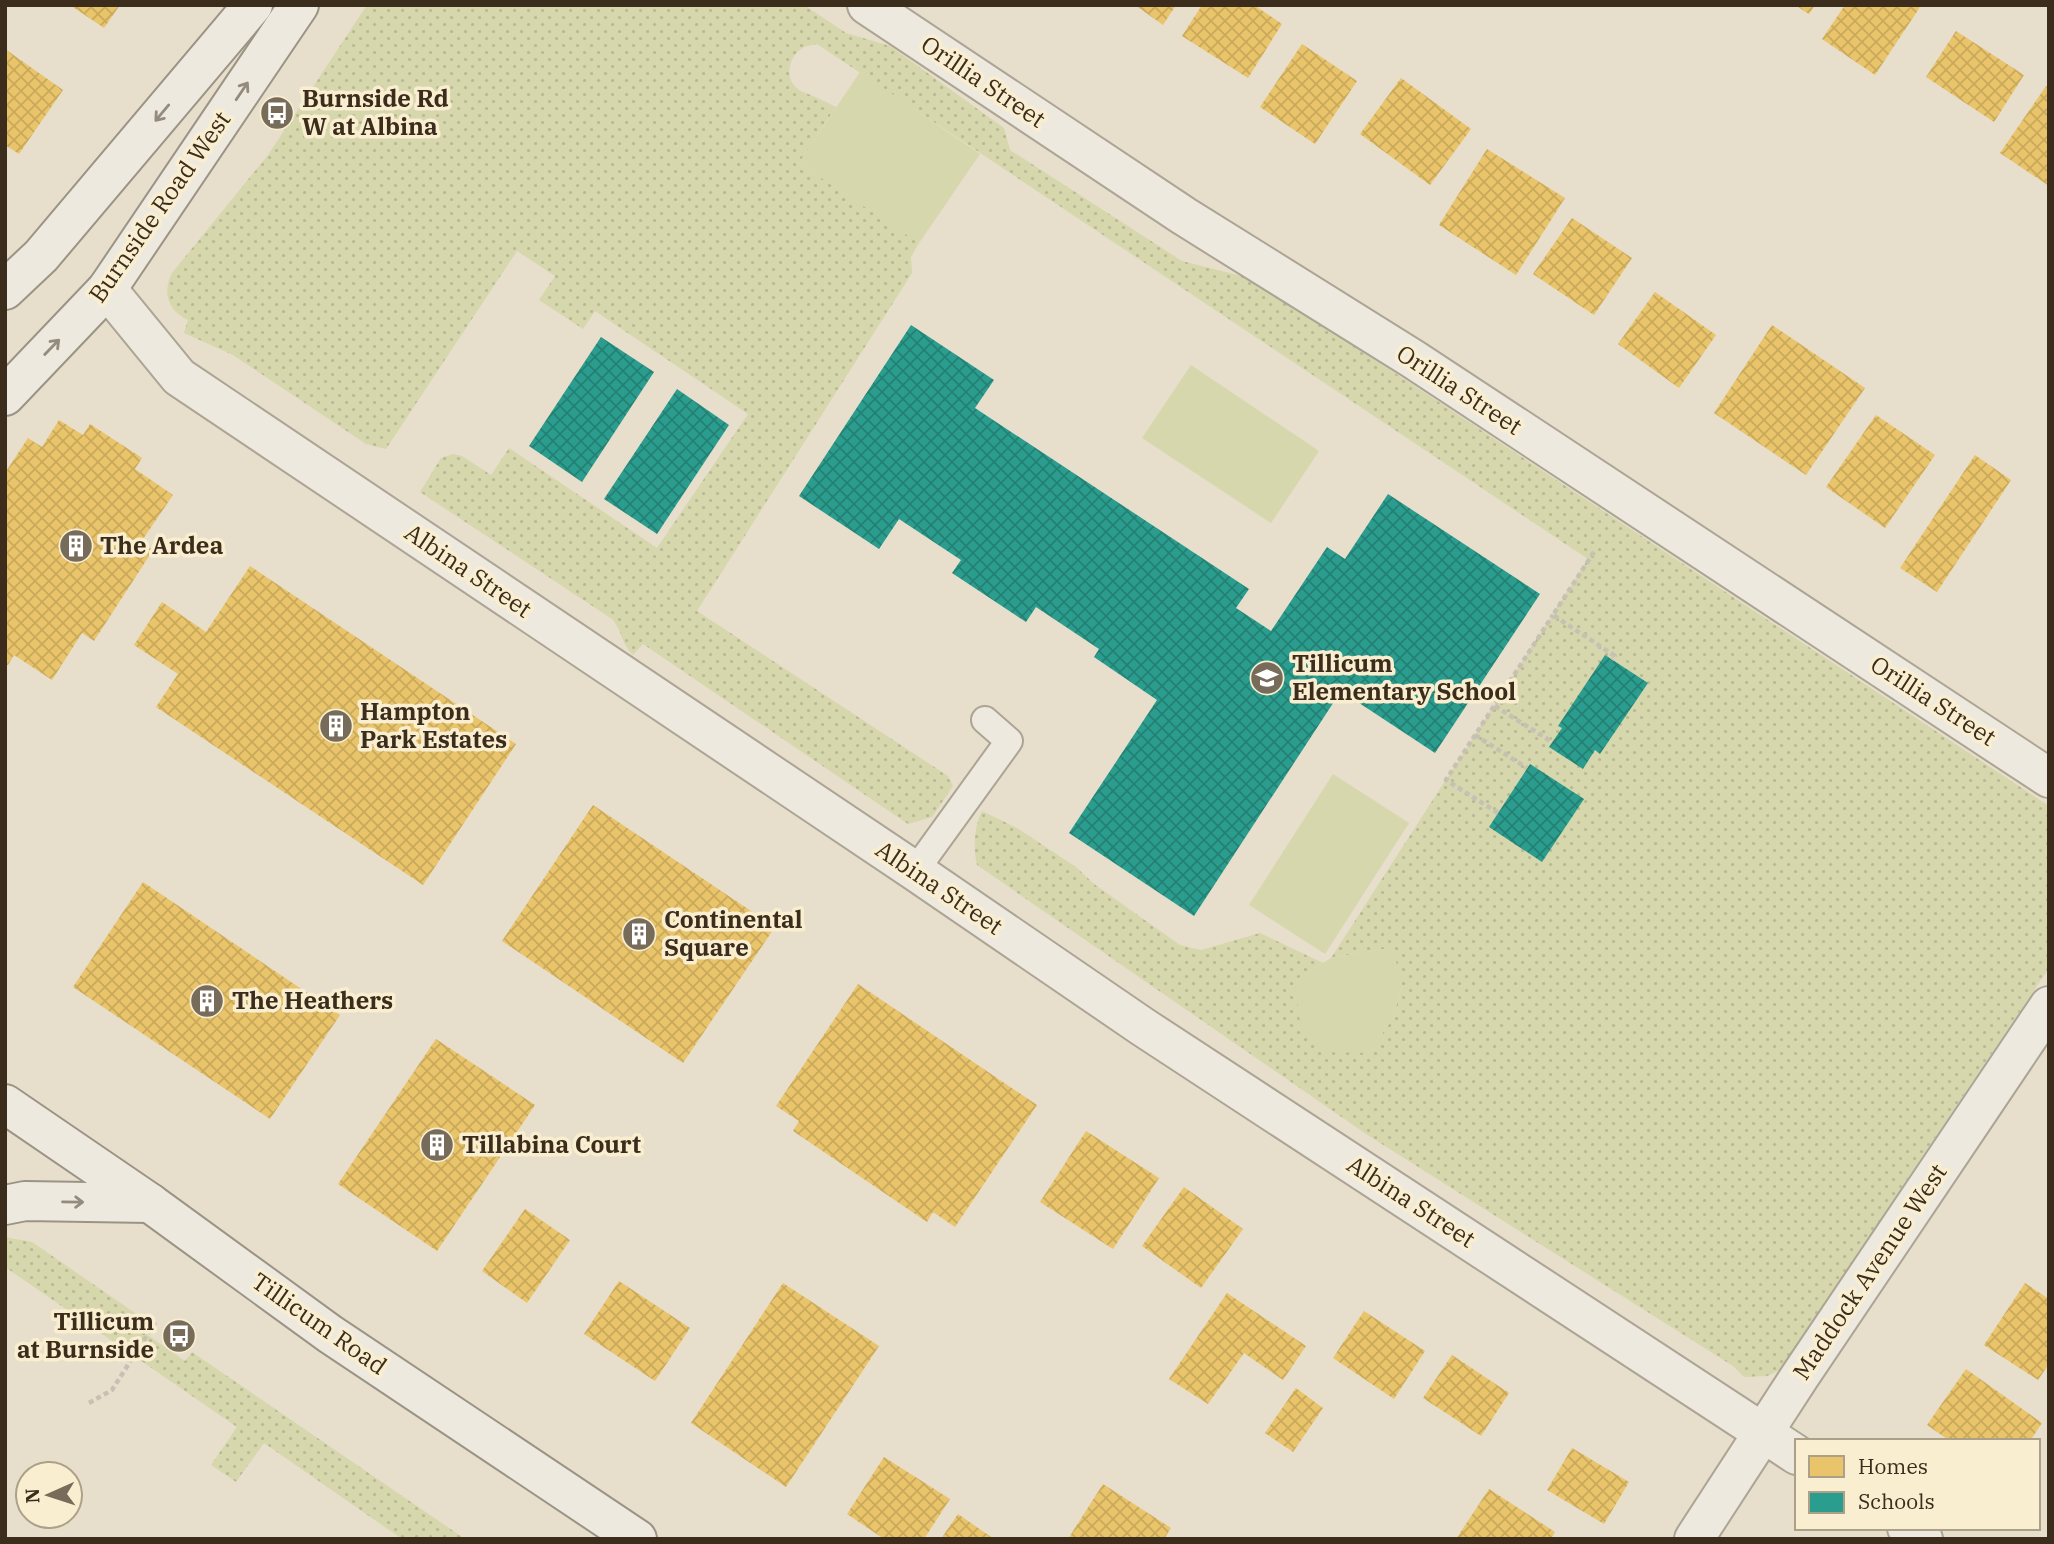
<svg xmlns="http://www.w3.org/2000/svg" width="2054" height="1544" font-family="'IBM Plex Serif',serif">
<style>
.grass{fill:url(#grass-dots)}
.park{fill:#d6d7ac}
.homes{fill:url(#homes-cross-hatch)}
.schools{fill:url(#schools-cross-hatch)}
.lines{fill:none;stroke-linecap:round;stroke-linejoin:round}
.service-casing{stroke:#aca495;stroke-width:30}
.minor-casing{stroke:#aca495;stroke-width:42}
.secondary-casing{stroke:#9b9385;stroke-width:42}
.path{stroke:#c7c0b5;stroke-width:4.5;stroke-dasharray:5 3.5;stroke-linecap:butt}
.service{stroke:#eee9de;stroke-width:26}
.minor{stroke:#eee9de;stroke-width:38}
.secondary{stroke:#eee9de;stroke-width:38}
.oneway{stroke:#948a7d}
.labels{text-anchor:middle;stroke-width:7;stroke-linejoin:round;paint-order:stroke}
.street-label{font-size:24px;fill:#3b2c1c;stroke:#f9eed0}
.poi-label{font-size:24px;font-weight:bold;fill:#3b2c1c;stroke:#f9eed0;text-anchor:start}
</style>
<defs>
<pattern id="grass-dots" width="8" height="8" patternUnits="userSpaceOnUse" patternTransform="scale(1.75)"><rect width="8" height="8" fill="#d6d7ac"/><path d="M2 2h.1M6 6h.1" fill="none" stroke="#b9b993" stroke-width="1.8" stroke-linecap="round"/></pattern>
<pattern id="homes-cross-hatch" width="8" height="8" patternUnits="userSpaceOnUse" patternTransform="scale(1.75)"><rect width="8" height="8" fill="#e9c46a"/><path d="M0 0l8 8M0 8l8-8" fill="none" stroke="#c9a95b"/></pattern>
<pattern id="schools-cross-hatch" width="8" height="8" patternUnits="userSpaceOnUse" patternTransform="scale(1.75)"><rect width="8" height="8" fill="#2a9d8f"/><path d="M0 0l8 8M0 8l8-8" fill="none" stroke="#258074"/></pattern>
</defs>
<rect width="100%" height="100%" fill="#e7dfcb"/>
<g class="grass">
<path d="M367 5H804L846 33 890 46 1004 128 1010 150 1182 261 1253 279 2049 806V968L1909 1176 1785 1368 1767 1376 1744 1377 1733 1366 1366 1134 977 865C973 848 974 827 982 811L1017 828 1076 867 1094 884 1180 945 1201 950 1260 933 1323 963 1294 981 1369 1053 1393 1018 1402 984 1384 949 1331 958 1588 559 817 44C812 45 805 46 801 49 787 59 784 82 801 91 813 96 825 101 836 107L799 163 919 243 911 257 912 273 697 611 948 776 953 786 932 817 908 824 643 644 633 655C620 642 623 631 612 619L420 492 441 458 453 454 462 456 491 475 509 448 657 548 748 414 595 311 583 329 539 300 555 276 517 251 386 449 366 444 233 355 184 333 188 320C168 311 162 293 172 273L268 155Z"/>
<path d="M5 1237 32 1242 148 1322 142 1331 185 1361 192 1352 465 1539H402L264 1443 236 1482 211 1465 237 1427 5 1267Z"/>
</g>
<g class="park">
<path d="M860 72 980 154 919 243 799 163Z"/>
<path d="M1191 365 1319 451 1271 523 1142 438Z"/>
<path d="M1333 774 1409 823 1325 954 1249 905Z"/>
<path d="M1384 949 1395 957 1402 984 1393 1018 1369 1053 1329 1052 1302 1035 1294 981 1331 958Z"/>
</g>
<g class="homes">
<path d="M70 5H120L104 28Z"/>
<path d="M1135 5H1176L1163 25Z"/>
<path d="M1202 5H1254L1282 24 1248 78 1182 36Z"/>
<path d="M1795 5H1815L1809 14Z"/>
<path d="M1845 5H1918L1920 7 1875 75 1822 39Z"/>
<path d="M1956 31 2024 75 1994 122 1926 77Z"/>
<path d="M1302 44 1357 81 1315 144 1260 107Z"/>
<path d="M5 49 63 90 19 154 5 145Z"/>
<path d="M1401 78 1471 129 1430 185 1360 134Z"/>
<path d="M2046 86 2049 88V186L2000 153Z"/>
<path d="M1487 149 1565 198 1516 275 1439 225Z"/>
<path d="M1572 218 1632 258 1594 315 1533 274Z"/>
<path d="M1655 292 1716 335 1679 388 1618 344Z"/>
<path d="M1772 325 1865 388 1806 475 1714 413Z"/>
<path d="M1876 415 1935 455 1885 528 1826 487Z"/>
<path d="M59 420 83 435 90 424 142 458 135 469 173 495 141 542 153 550 94 641 82 633 52 680 14 655 8 665 5 664V473L28 438 42 447Z"/>
<path d="M1975 455 2011 480 1937 592 1900 568Z"/>
<path d="M250 566 516 744 423 885 156 707 178 674 134 645 162 602 206 632Z"/>
<path d="M593 805 775 927 683 1063 502 941Z"/>
<path d="M143 882 340 1015 270 1119 73 987Z"/>
<path d="M858 984 1037 1105 955 1227 933 1212 927 1222 793 1131 799 1121 776 1106Z"/>
<path d="M436 1039 535 1105 437 1251 338 1184Z"/>
<path d="M1086 1131 1159 1178 1113 1249 1040 1202Z"/>
<path d="M1184 1187 1243 1229 1201 1288 1142 1246Z"/>
<path d="M525 1209 570 1240 527 1303 482 1271Z"/>
<path d="M619 1281 690 1328 655 1381 584 1334Z"/>
<path d="M783 1283 879 1346 786 1487 691 1423Z"/>
<path d="M2025 1283 2049 1299V1364L2038 1380 1984 1345Z"/>
<path d="M1227 1293 1306 1346 1283 1380 1244 1353 1208 1404 1169 1379Z"/>
<path d="M1364 1311 1425 1351 1394 1399 1333 1358Z"/>
<path d="M1452 1355 1509 1393 1481 1436 1423 1398Z"/>
<path d="M1966 1369 2042 1423 2030 1441H1950L1927 1425Z"/>
<path d="M1296 1388 1323 1408 1293 1452 1265 1433Z"/>
<path d="M1572 1448 1629 1482 1604 1524 1547 1490Z"/>
<path d="M884 1457 950 1499 924 1539H884L847 1514Z"/>
<path d="M1103 1484 1171 1528 1164 1539H1068Z"/>
<path d="M1489 1489 1555 1532 1551 1539H1456Z"/>
<path d="M958 1514 994 1539H941Z"/>
</g>
<g class="schools">
<path d="M911 325 994 380 975 408 1249 589 1236 608 1271 631 1327 547 1345 559 1388 494 1540 594 1435 753 1341 691 1194 916 1069 833 1157 700 1094 657 1099 649 1036 607 1026 622 952 573 961 560 899 519 879 549 799 496Z"/>
<path d="M601 337 654 372 582 482 529 446Z"/>
<path d="M677 389 729 425 657 534 604 499Z"/>
<path d="M1605 655 1648 683 1600 754 1595 750 1583 769 1549 747 1562 728 1558 726Z"/>
<path d="M1530 764 1584 799 1542 862 1489 827Z"/>
</g>
<g class="lines">
<g class="service-casing">
<path id="service" d="M915 871 1009 741 985 720"/>
</g>
<g class="minor-casing">
<g id="minor">
<path d="M867 5 1184 216 1413 359 2049 778"/>
<path d="M107 289 179 377 915 871 1143 1027 1797 1455"/>
<path d="M1907 1528 1923 1539"/>
<path d="M1694 1539 1800 1376 2049 1006"/>
</g>
</g>
<g class="secondary-casing">
<g id="secondary">
<path d="M5 290 41 256 253 5"/>
<path d="M5 396 107 289 299 5"/>
<path d="M5 1104 150 1203 330 1334 637 1539"/>
<path d="M5 1205 25 1201 150 1203"/>
</g>
</g>
<g class="path">
<path d="M1594 552 1553 615 1615 656 1612 660"/>
<path d="M1495 706 1552 742"/>
<path d="M1475 735 1527 768"/>
<path d="M1498 813 1446 780 1553 615"/>
<path d="M89 1403 112 1390 156 1321"/>
</g>
<use href="#service" class="service"/>
<use href="#minor" class="minor"/>
<use href="#secondary" class="secondary"/>
</g>
<defs><path id="oneway-shaft" d="M-6 0H5M1.5-3L5.5 0L1.5 3" fill="none" stroke-width="1.6" stroke-linecap="round" stroke-linejoin="round" transform="scale(1.75)"/></defs>
<g class="oneway">
<use href="#oneway-shaft" transform="translate(242 91) rotate(-56)"/>
<use href="#oneway-shaft" transform="translate(162 113) rotate(130)"/>
<use href="#oneway-shaft" transform="translate(52 347) rotate(-46)"/>
<use href="#oneway-shaft" transform="translate(73 1202) rotate(1)"/>
</g>
<defs>
<g id="bus-disc" transform="scale(1.75)"><circle r="9.5" fill="#776b59" stroke="#f9eed0"/><path d="M-5-6H5V4H4V6H2V4H-2V6H-4V4H-5ZM-3.5-4V0h7V-4ZM-3.5 1.2v1.5H-2V1.2ZM2 1.2v1.5H3.5V1.2Z" fill="#fff"/></g>
<g id="building-disc" transform="scale(1.75)"><circle r="9.5" fill="#776b59" stroke="#f9eed0"/><path d="M-4-6H4V6H1V3H-1V6H-4ZM-2.5-4.3h1.7v1.8h-1.7ZM.8-4.3h1.7v1.8H.8ZM-2.5-1h1.7V.8h-1.7ZM.8-1h1.7V.8H.8Z" fill="#fff"/></g>
<g id="school-disc" transform="scale(1.75)"><circle r="9.5" fill="#776b59" stroke="#f9eed0"/><path d="M0-5L7-2L0 1L-7-2ZM-4 1L0 2.5L4 1V4Q0 6-4 4Z" fill="#fff"/></g>
</defs>
<g fill-rule="evenodd">
<use href="#bus-disc" x="277" y="113"/>
<use href="#building-disc" x="76" y="546"/>
<use href="#school-disc" x="1267" y="678"/>
<use href="#building-disc" x="336" y="726"/>
<use href="#building-disc" x="639" y="934"/>
<use href="#building-disc" x="207" y="1001"/>
<use href="#building-disc" x="437" y="1145"/>
<use href="#bus-disc" x="179" y="1336"/>
</g>
<g class="labels">
<g class="street-label">
<text transform="translate(983 82) rotate(34)" y="8">Orillia Street</text>
<text transform="translate(160 207) rotate(-55)" y="8">Burnside Road West</text>
<text transform="translate(1459 390) rotate(33)" y="8">Orillia Street</text>
<text transform="translate(468 571) rotate(34)" y="8">Albina Street</text>
<text transform="translate(1933 701) rotate(33)" y="8">Orillia Street</text>
<text transform="translate(939 888) rotate(34)" y="8">Albina Street</text>
<text transform="translate(1411 1202) rotate(33)" y="8">Albina Street</text>
<text transform="translate(1870 1272) rotate(-56)" y="8">Maddock Avenue West</text>
<text transform="translate(319 1324) rotate(35)" y="8">Tillicum Road</text>
</g>
<g class="poi-label">
<text x="302" y="107">Burnside Rd<tspan x="302" dy="28">W at Albina</tspan></text>
<text x="100" y="554">The Ardea</text>
<text x="1292" y="672">Tillicum<tspan x="1292" dy="28">Elementary School</tspan></text>
<text x="360" y="720">Hampton<tspan x="360" dy="28">Park Estates</tspan></text>
<text x="664" y="928">Continental<tspan x="664" dy="28">Square</tspan></text>
<text x="232" y="1009">The Heathers</text>
<text x="462" y="1153">Tillabina Court</text>
<text x="154" y="1330" text-anchor="end">Tillicum<tspan x="154" dy="28">at Burnside</tspan></text>
</g>
</g>
<rect width="2054" height="1544" fill="none" stroke="#3b2c1c" stroke-width="14"/>
<rect x="1795" y="1439" width="245" height="91" fill="#f9eed0" stroke="#ada088" stroke-width="2"/>
<rect x="1809" y="1456" width="35" height="21" fill="#e9c46a" stroke="#ada088" stroke-width="2"/>
<text x="1858" y="1474" font-size="21" fill="#3b2c1c">Homes</text>
<rect x="1809" y="1492" width="35" height="21" fill="#2a9d8f" stroke="#ada088" stroke-width="2"/>
<text x="1858" y="1509" font-size="21" fill="#3b2c1c">Schools</text>
<g transform="translate(49 1495) rotate(267)"><circle r="33" fill="#f9eed0" stroke="#ada088" stroke-width="2"/>
<path d="M0-5L12 26L0 18L-12 26Z" fill="#776b59"/>
<text y="-10" font-size="19" font-weight="bold" text-anchor="middle" fill="#3b2c1c">N</text>
</g>
</svg>
